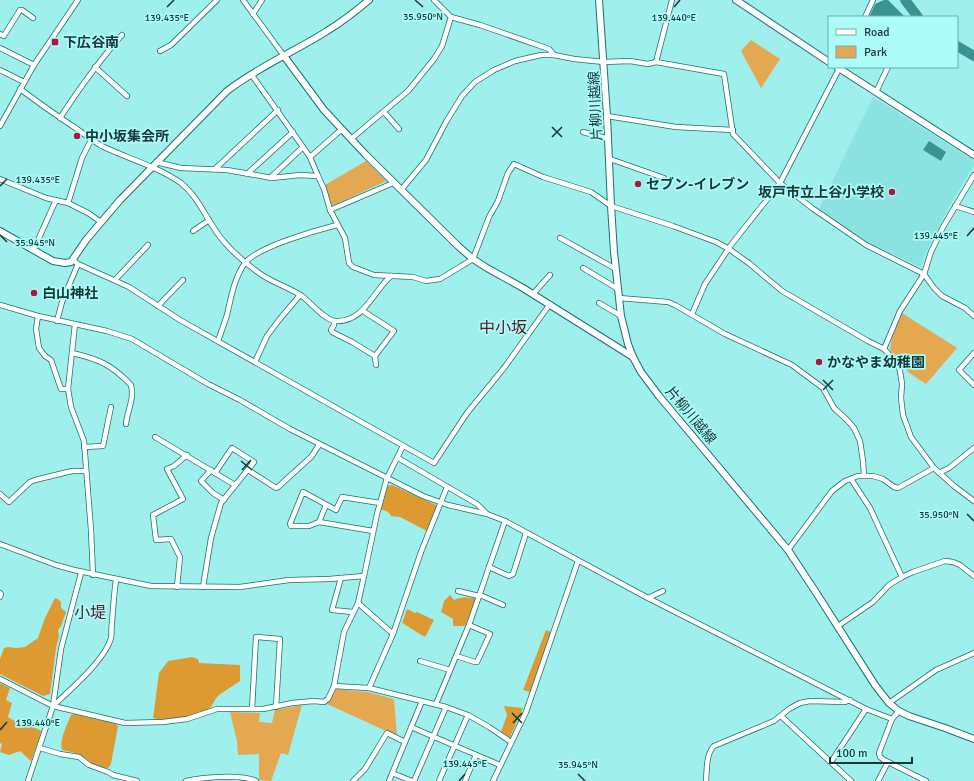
<svg xmlns="http://www.w3.org/2000/svg" width="974" height="781" font-family="Signika,'Noto Sans JP',sans-serif">
<style>
.built{fill:#8ae3e1}
.green{fill:#e4a851}
.forest{fill:#de9a32}
.water{fill:#3a9391}
.lines{fill:none;stroke-linecap:round;stroke-linejoin:round}
.river{stroke:#3a9391;stroke-width:10}
.street-casing{stroke:#1b7170;stroke-width:6}
.secondary-casing{stroke:#1b7170;stroke-width:8}
.street{stroke:#fff;stroke-width:4.5}
.secondary{stroke:#fff;stroke-width:6}
.ticks{fill:none;stroke:#163736;stroke-width:1.5}
.poi-dot{fill:#ab153f;stroke:#acfcfa;stroke-width:1.5}
.labels{text-anchor:middle;stroke-width:3.5;stroke-linejoin:round;paint-order:stroke}
.poi-label{font-size:14px;font-weight:bold;fill:#163736;stroke:#acfcfa;text-anchor:start}
.street-label{font-size:14px;fill:#163736;stroke:#acfcfa}
.quarter-label{font-size:16px;fill:#591422;stroke:#acfcfa}
.ticks-label{font-size:10px;text-anchor:middle;fill:#163736;stroke:#acfcfa;stroke-width:3.5;stroke-linejoin:round;paint-order:stroke}
</style>
<rect width="100%" height="100%" fill="#9fefec"/>
<path class="built" d="M873 97 973 160 974 165 950 205 927 250 921 267 870 244 818 211Z"/>
<g class="green">
<path d="M751 40 780 59 761 88 741 51Z"/>
<path d="M366 161 386 181 332 206 325 185Z"/>
<path d="M902 313 957 348 926 384 908 372 901 361 890 350 892 338Z"/>
<path d="M336 689 367 692 394 699 397 736 327 704Z"/>
<path d="M302 705 288 755 281 753 271 781 259 780V754L238 755 237 741 230 712 260 713 259 722 272 723 275 710Z"/>
</g>
<g class="forest">
<path d="M392 485 436 505 437 509 427 531 400 517 391 516C389 511 385 510 380 510L387 486Z"/>
<path d="M450 595 454 600C463 596 468 598 477 598L465 626H453V619L441 612 444 601Z"/>
<path d="M55 598 58 599 61 602V608L66 612 61 626 58 630 59 636 56 648 50 694 43 696 0 674V659L4 648 8 647 16 648 25 647 38 638 45 618Z"/>
<path d="M407 609 415 613 417 612 434 620 425 637 402 623Z"/>
<path d="M546 630 551 632 530 692 523 690Z"/>
<path d="M192 657 198 659 199 663 240 665V681C234 685 226 690 219 695 215 698 213 706 208 710 199 716 163 722 153 718L159 673 168 661Z"/>
<path d="M0 683 10 688 6 700 12 703 8 717 21 725H30L41 731 40 736 31 761 20 751 9 755 0 752 2 744 0 743Z"/>
<path d="M504 706 523 708 510 737H508L501 732 507 715Z"/>
<path d="M75 714 116 724 118 726 111 764 108 768C93 769 90 759 78 754 73 752 67 751 62 750 59 740 67 725 71 715Z"/>
</g>
<g class="water">
<path d="M884 0H888L905 17H869L875 4Z"/>
<path d="M929 141 946 152 941 161 923 150Z"/>
</g>
<g class="lines">
<g class="river">
<path d="M905 0 918 17"/>
<path d="M957 46 974 56"/>
</g>
<g class="street-casing">
<g id="street">
<path d="M243 0 284 56"/>
<path d="M434 0 451 17 480 25 549 49 554 55"/>
<path d="M672 0 656 62 724 74 733 134 780 183 812 208 866 245 924 274 934 288 942 296 965 308 974 316"/>
<path d="M253 14 262 0"/>
<path d="M865 17 873 0"/>
<path d="M0 34 4 36 5 34 20 10H22L33 18"/>
<path d="M0 48 34 65"/>
<path d="M160 51 171 45 217 0"/>
<path d="M95 67 127 96"/>
<path d="M0 70 24 82"/>
<path d="M251 74 303 147 310 157 318 176"/>
<path d="M20 89C39 103 57 116 77 129 85 135 93 141 102 146 128 159 157 166 181 183 201 199 208 225 226 244 236 255 249 266 262 275 274 283 290 288 302 296 311 303 325 320 335 321 364 323 373 291 391 276"/>
<path d="M876 92 888 67"/>
<path d="M384 112 399 129"/>
<path d="M607 116 676 127 733 130"/>
<path d="M60 118C79 89 99 61 122 35"/>
<path d="M0 126 34 65 78 0"/>
<path d="M583 132 609 139"/>
<path d="M351 139 408 91 434 59 442 46 451 17"/>
<path d="M310 157 342 129"/>
<path d="M610 159 664 178"/>
<path d="M156 162 181 168 227 170 272 178 300 175 318 176 324 189 330 210 345 238 349 263 353 267 374 275 413 277 426 281 440 279 473 259 489 217 498 201 508 173 514 164 543 177 591 192 611 206 673 226 716 242 729 249 750 264 782 291 868 341 884 349 897 363 900 371 902 384 901 398 903 415 911 437 934 468 954 486 974 501"/>
<path d="M215 169 278 110"/>
<path d="M247 174 293 132"/>
<path d="M270 178 303 147"/>
<path d="M0 179 46 198 68 203 88 213 101 222"/>
<path d="M401 190 426 160 446 122 462 96 475 82 494 70 515 61 541 55H554L574 59 604 62 630 61 648 64 656 62"/>
<path d="M68 203 82 158 91 140"/>
<path d="M955 206 974 212"/>
<path d="M330 210 393 183"/>
<path d="M193 231 209 220"/>
<path d="M560 238 616 269"/>
<path d="M34 249 56 200"/>
<path d="M73 260 78 264 129 287 180 320 434 463 467 413 504 368 550 304"/>
<path d="M583 268 618 289"/>
<path d="M115 280 148 245"/>
<path d="M533 294 550 275"/>
<path d="M619 298 668 302 675 305 725 334 792 365 823 388 834 408 847 420 854 428 860 441 863 461 864 476"/>
<path d="M599 303 621 316"/>
<path d="M0 305 38 316 107 331 132 339 208 384 240 400 290 429 423 496 448 505 487 514 505 521 648 598 866 709 892 719"/>
<path d="M158 306 183 280"/>
<path d="M692 314 705 284 731 245 780 183 840 67"/>
<path d="M38 316 36 329 39 348 45 356 51 360 61 389H68"/>
<path d="M57 321 62 302 78 264"/>
<path d="M334 321V325L331 330 332 332 352 342 375 356 394 331 363 311"/>
<path d="M75 324 68 389 71 407 84 441 91 530 93 575"/>
<path d="M218 341C221 333 224 324 227 315 231 298 234 278 245 263 257 247 317 230 337 225"/>
<path d="M884 349 900 311 924 274 931 252 943 227 974 175"/>
<path d="M72 353C99 359 112 365 131 385 135 398 127 411 126 424"/>
<path d="M974 353 959 370 974 385"/>
<path d="M375 356 376 365"/>
<path d="M255 362 267 336 279 320 300 295"/>
<path d="M155 437 235 485"/>
<path d="M84 447 103 446 111 407"/>
<path d="M398 458 477 504 486 513"/>
<path d="M211 470 201 481 213 493 224 500"/>
<path d="M248 470 276 488 278 487 311 457 319 445"/>
<path d="M939 473 949 468 974 448"/>
<path d="M851 479 870 508 902 577"/>
<path d="M0 494 9 502 30 482 35 480 72 471H86"/>
<path d="M319 522 326 505"/>
<path d="M373 531 319 522 309 526H291L290 524 303 492 336 510 342 497 380 503"/>
<path d="M0 544 56 565 74 570 151 586 240 587 289 580 329 579 364 576 377 514 387 478 403 446"/>
<path d="M788 550 832 491 845 481 858 476H873L883 479 894 487 898 488 934 468"/>
<path d="M489 567 509 576 513 574 526 533"/>
<path d="M341 578 332 610 353 612"/>
<path d="M177 587 180 557 171 539 156 540 153 515 183 499 167 469 174 466 187 455"/>
<path d="M203 587 211 538 221 503 254 462 232 448 215 473"/>
<path d="M458 591 479 596"/>
<path d="M0 593 1 594 0 597"/>
<path d="M480 595 503 605"/>
<path d="M648 598 663 591"/>
<path d="M358 603 393 634"/>
<path d="M838 626 873 602 889 585 902 577 913 572 945 561 953 562 960 565 974 576"/>
<path d="M456 656 475 662H477L490 634 469 625"/>
<path d="M420 661 450 670"/>
<path d="M0 679 53 706 125 723 163 722 187 719 217 709H263L292 703 314 701 324 702 328 699 334 686 344 632 358 603 364 576"/>
<path d="M334 686 369 688 446 707 468 715 489 727 511 742"/>
<path d="M369 688 393 634 421 552 447 487"/>
<path d="M889 703 936 670 974 653"/>
<path d="M436 704 469 625 505 521"/>
<path d="M53 706C70 690 105 660 111 638 112 633 111 628 112 623 113 608 114 594 116 580"/>
<path d="M252 709 256 637H257L280 639 276 707"/>
<path d="M899 711 892 719 879 753 880 757 884 760 926 781"/>
<path d="M781 716 851 781"/>
<path d="M411 727 500 765"/>
<path d="M40 748 60 754 79 757 89 765 108 772 113 775 137 781"/>
<path d="M831 762 866 709"/>
<path d="M392 773 412 781"/>
<path d="M28 781 53 706 61 649 81 573"/>
<path d="M186 781C203 777 241 774 256 781"/>
<path d="M353 781 365 769 387 733 405 742"/>
<path d="M389 781 422 701"/>
<path d="M414 781 446 707"/>
<path d="M439 781 468 715"/>
<path d="M465 781 476 755"/>
<path d="M493 781 526 712 578 561"/>
<path d="M706 781C707 769 706 754 714 746L774 721 789 709 800 703 810 701 845 702 850 700"/>
<path d="M878 781 888 762"/>
</g>
</g>
<g class="secondary-casing">
<g id="secondary">
<path d="M599 0 607 116 611 206 614 252 621 316 628 344 633 357 641 372 659 396 788 550 817 594 875 685 889 703 899 711 909 716 945 728 974 739"/>
<path d="M736 0 829 62"/>
<path d="M284 56 324 110 366 155 458 246 473 259 487 268 523 288 633 357"/>
<path d="M837 67 974 155"/>
<path d="M0 231 53 261 65 263 71 262 86 240 120 200 227 91C258 67 294 52 327 31 342 22 356 11 369 0"/>
</g>
</g>
<use href="#street" class="street"/>
<use href="#secondary" class="secondary"/>
</g>
<path class="ticks" d="M415 0 423 7M167 7 174 0M674 7 680 0M552 127 562 137M552 137 562 127M0 186 7 179M0 235 7 242M967 236 974 228M823 380 833 390M823 390 833 380M241 461 252 470M242 470 251 460M967 514 974 521M512 713 522 723M513 723 522 713M0 730 7 722M578 774 585 781M459 781 465 774"/>
<g class="poi-dot">
<rect x="51" y="38" width="8" height="8" rx="2"/>
<circle cx="77" cy="136" r="4"/>
<circle cx="638" cy="184" r="4"/>
<circle cx="892" cy="192" r="4"/>
<circle cx="34" cy="293" r="4"/>
<circle cx="819" cy="362" r="4"/>
</g>
<g class="labels">
<g class="poi-label">
<text x="63" y="47">下広谷南</text>
<text x="85" y="141">中小坂集会所</text>
<text x="646" y="189">セブン-イレブン</text>
<text x="884" y="197" text-anchor="end">坂戸市立上谷小学校</text>
<text x="42" y="298">白山神社</text>
<text x="827" y="367">かなやま幼稚園</text>
</g>
<g class="street-label">
<text transform="translate(595 106) rotate(-93)" y="5">片柳川越線</text>
<text transform="translate(691 415) rotate(50)" y="5">片柳川越線</text>
</g>
<g class="quarter-label">
<text x="503" y="333">中小坂</text>
<text x="90" y="618">小堤</text>
</g>
</g>
<g class="ticks-label">
<text x="423" y="20">35.950°N</text>
<text x="167" y="21">139.435°E</text>
<text x="674" y="21">139.440°E</text>
<text x="38" y="183">139.435°E</text>
<text x="936" y="239">139.445°E</text>
<text x="35" y="246">35.945°N</text>
<text x="939" y="518">35.950°N</text>
<text x="38" y="726">139.440°E</text>
<text x="465" y="767">139.445°E</text>
<text x="578" y="768">35.945°N</text>
</g>
<rect x="828" y="16" width="130" height="52" fill="#acfcfa" stroke="#70adac"/>
<rect x="836" y="29" width="20" height="6" fill="#ffffff" stroke="#70adac"/>
<text x="864" y="36" font-size="12" fill="#163736">Road</text>
<rect x="836" y="46" width="20" height="12" fill="#e4a851" stroke="#70adac"/>
<text x="864" y="56" font-size="12" fill="#163736">Park</text>
<path d="M830 757v6h82v-6" fill="none" stroke="#163736" stroke-width="2"/>
<text x="836" y="757" font-size="12" fill="#163736" stroke="#acfcfa" stroke-width="3" paint-order="stroke">100 m</text>
</svg>
